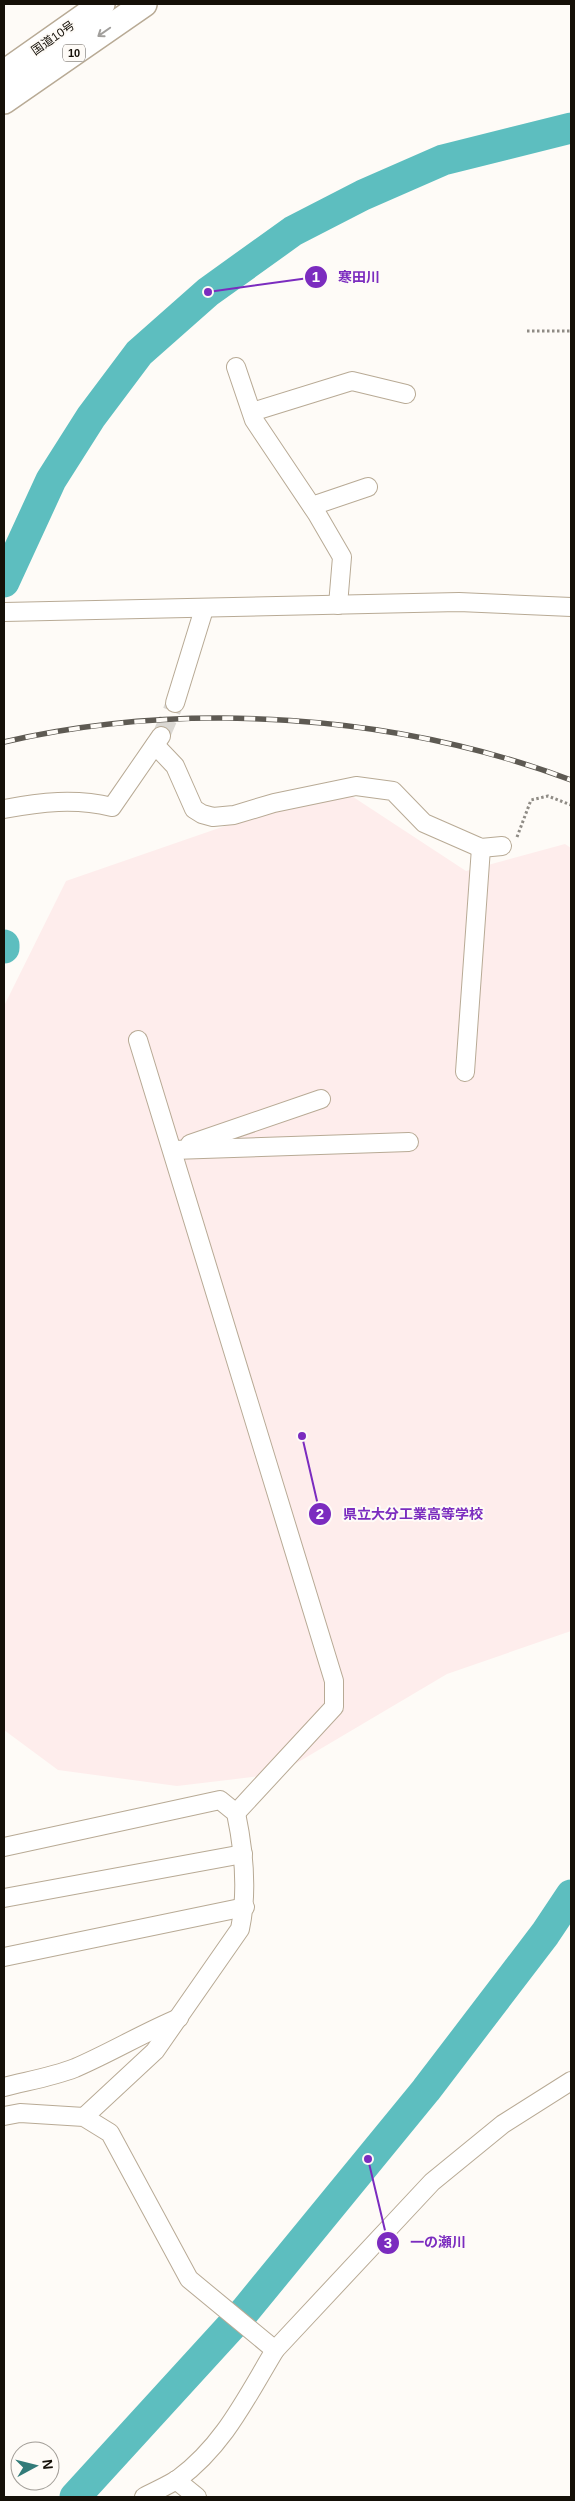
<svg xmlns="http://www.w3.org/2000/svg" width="575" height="2501" font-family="Arial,'Noto Sans JP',sans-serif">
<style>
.education{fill:#feedec}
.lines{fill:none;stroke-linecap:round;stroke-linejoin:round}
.river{stroke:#5dbebf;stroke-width:31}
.minor-tunnel{stroke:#dbd8d3;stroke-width:18;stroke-dasharray:18 9;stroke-linecap:butt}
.minor-casing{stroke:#b8aa95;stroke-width:20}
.highway-casing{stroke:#b8aa95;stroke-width:28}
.path{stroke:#8f8b85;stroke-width:3;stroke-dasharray:2.5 2.5;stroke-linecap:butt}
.minor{stroke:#fff;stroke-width:18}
.highway{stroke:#fff;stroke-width:25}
.rail-casing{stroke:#5e5a53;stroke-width:5.5}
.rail{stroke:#fefbf7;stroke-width:4;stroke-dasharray:11;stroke-linecap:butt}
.oneway{stroke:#a19f9c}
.labels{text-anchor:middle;stroke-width:4;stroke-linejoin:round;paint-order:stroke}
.shield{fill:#fefbf7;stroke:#5b5650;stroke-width:1}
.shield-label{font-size:11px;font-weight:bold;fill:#151008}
.street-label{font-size:12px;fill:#151008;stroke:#fefbf7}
.leader{fill:none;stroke:#7b2cbf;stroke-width:2}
.callout-dot{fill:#7b2cbf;stroke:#fefbf7;stroke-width:2}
.mark-label{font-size:15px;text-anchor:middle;font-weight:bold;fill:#fff}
.callout-label{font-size:14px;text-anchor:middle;font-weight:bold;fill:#7b2cbf;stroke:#fefbf7;stroke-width:4;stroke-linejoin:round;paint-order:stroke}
</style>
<rect width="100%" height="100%" fill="#fefbf7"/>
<path class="education" d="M338 787 466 871 565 844 571 848V1631L447 1674 278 1774 177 1786 58 1770 4 1730V1006L66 881Z"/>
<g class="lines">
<g class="river">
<path d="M4 582 51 480 91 417 139 353 208 292 293 231 363 195 443 160 571 128"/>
<path d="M4 945V948"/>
<path d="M75 2497 245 2311 426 2090 545 1934 571 1895"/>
</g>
<path class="minor-tunnel" d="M161 736 175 703"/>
<g class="minor-casing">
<g id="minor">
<path d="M236 367 254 420 317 514 342 557 338 605"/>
<path d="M252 412 352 381 406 394"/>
<path d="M312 506 368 487"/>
<path d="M4 612 459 602 571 607"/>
<path d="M175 703 204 609"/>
<path d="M155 745 175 766 194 809 202 814 213 817 234 815 274 803 356 786 393 791 424 823 481 848 502 846"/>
<path d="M4 809C41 802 75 798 112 807L161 736"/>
<path d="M138 1040 334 1681V1707L236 1813"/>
<path d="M465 1072 481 848"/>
<path d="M190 1144 321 1099"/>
<path d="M173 1150 409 1142"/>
<path d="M4 1847 220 1800 236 1813C244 1851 248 1891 240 1929L155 2051 84 2117"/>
<path d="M4 1898 243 1854"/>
<path d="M4 1957 245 1907"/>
<path d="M4 2087C27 2081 52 2077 75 2068 110 2053 143 2033 179 2018"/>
<path d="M4 2116 20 2113 84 2117 110 2133 189 2279 275 2350 432 2182 503 2124 571 2081"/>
<path d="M176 2480 197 2497"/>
<path d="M144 2497C155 2491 167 2486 178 2479 224 2445 246 2398 275 2350"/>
</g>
</g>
<g class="highway-casing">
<g id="highway">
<path d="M4 73 102 4"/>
<path d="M4 101 144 4"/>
</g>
</g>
<g class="path">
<path d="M527 331H571"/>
<path d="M517 837 531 800 548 796 571 805"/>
</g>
<use href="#minor" class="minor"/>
<use href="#highway" class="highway"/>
<g class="rail-casing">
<path id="rail" d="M4 742C187 700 395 714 571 780"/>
</g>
<use href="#rail" class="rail"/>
</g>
<defs><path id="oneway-shaft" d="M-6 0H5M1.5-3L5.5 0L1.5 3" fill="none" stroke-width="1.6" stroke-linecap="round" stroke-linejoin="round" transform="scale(1.25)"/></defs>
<use class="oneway" href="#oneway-shaft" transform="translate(104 32) rotate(145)"/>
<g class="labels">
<rect class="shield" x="63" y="44.5" width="22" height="17" rx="4"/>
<g class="shield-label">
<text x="74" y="57">10</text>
</g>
<g class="street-label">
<text transform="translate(53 38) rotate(-35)" y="4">国道10号</text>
</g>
</g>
<path class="leader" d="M208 292L316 277M302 1436L320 1514M368 2159L388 2243"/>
<g class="callout-dot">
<circle cx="208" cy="292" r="5"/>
<circle cx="302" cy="1436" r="5"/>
<circle cx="368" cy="2159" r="5"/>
<circle cx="316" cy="277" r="12"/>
<circle cx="320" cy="1514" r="12"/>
<circle cx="388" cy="2243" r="12"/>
</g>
<g class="mark-label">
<text x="316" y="282">1</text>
<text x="320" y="1519">2</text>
<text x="388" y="2248">3</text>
</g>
<g class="callout-label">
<text x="359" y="282">寒田川</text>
<text x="413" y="1519">県立大分工業高等学校</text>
<text x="438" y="2247">一の瀬川</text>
</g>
<rect width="575" height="2501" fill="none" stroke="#151008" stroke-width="10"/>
<g transform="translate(35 2466) rotate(83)"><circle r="24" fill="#fefbf7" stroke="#a19d97"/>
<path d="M0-4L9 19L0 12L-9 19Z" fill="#327b79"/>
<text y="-8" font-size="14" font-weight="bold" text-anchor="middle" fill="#151008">N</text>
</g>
</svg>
